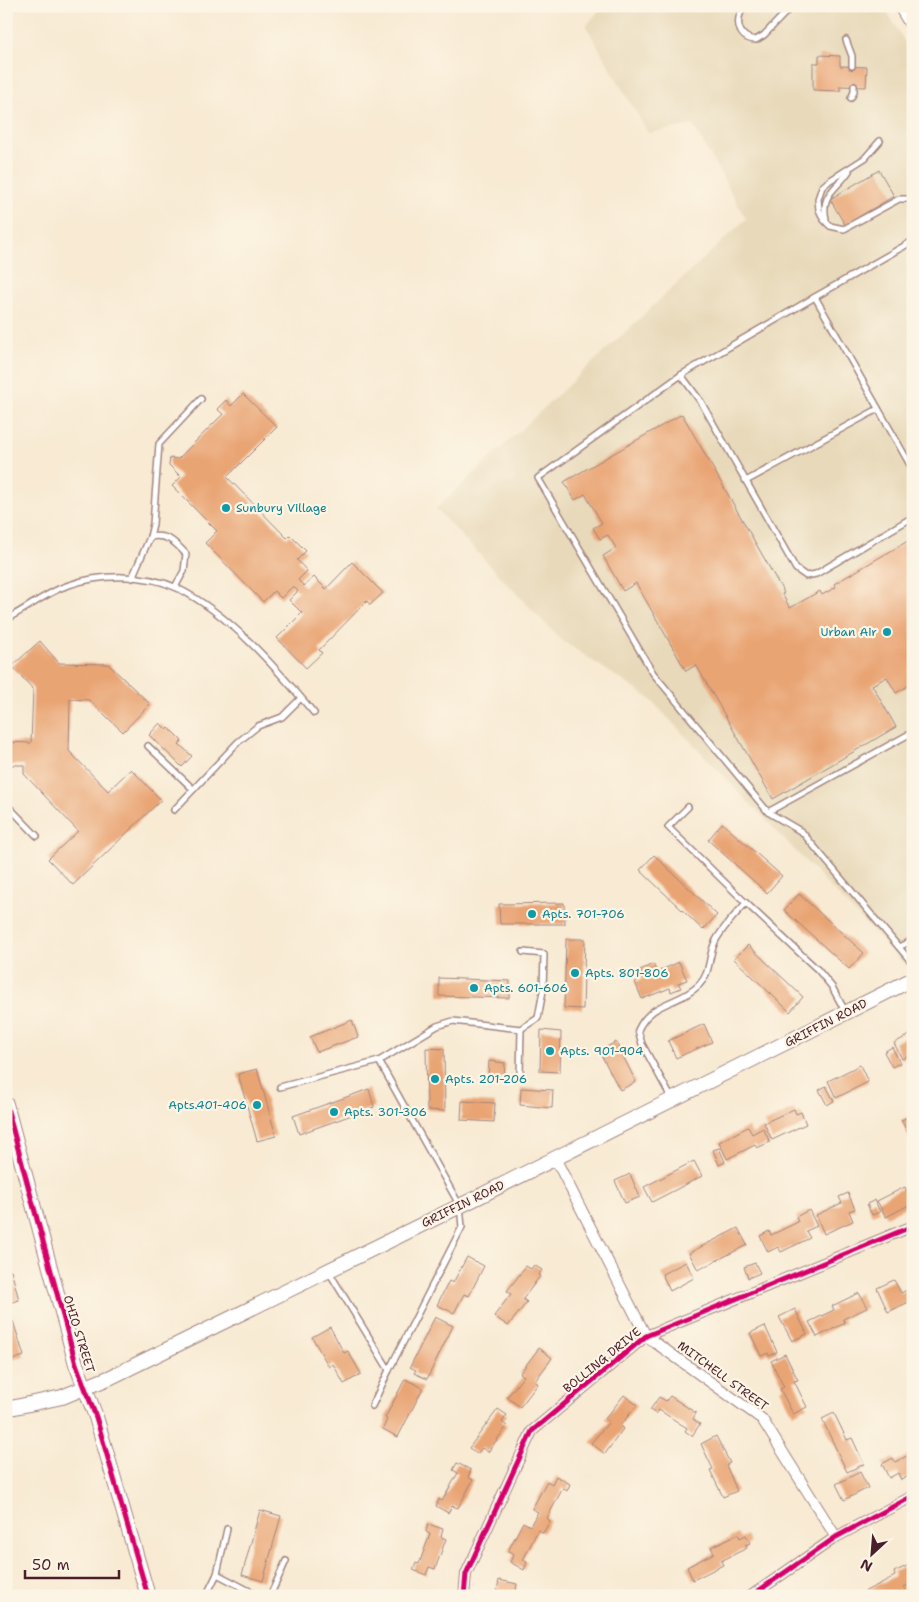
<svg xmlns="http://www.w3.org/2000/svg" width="919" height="1602" font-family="'Shantell Sans',sans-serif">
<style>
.built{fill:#e8d9ba}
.forest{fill:#96b366;stroke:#706948}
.building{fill:#e9a473}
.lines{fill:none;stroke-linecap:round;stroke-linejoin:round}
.lane-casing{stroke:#a1847f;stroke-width:8}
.street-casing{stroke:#a1847f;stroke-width:12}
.secondary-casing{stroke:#a1847f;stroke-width:16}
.lane{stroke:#fff;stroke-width:5}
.street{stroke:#fff;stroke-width:10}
.secondary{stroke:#fff;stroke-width:14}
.cycleway-casing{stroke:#fcf5e5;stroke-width:8}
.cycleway{stroke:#d6006c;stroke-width:5}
.culture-dot{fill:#0f9aa8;stroke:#fcf5e5;stroke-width:2}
.labels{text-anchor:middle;stroke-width:4.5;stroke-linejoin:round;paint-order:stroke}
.culture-label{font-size:12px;fill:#0d838f;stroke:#fcf5e5;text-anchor:start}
.street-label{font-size:12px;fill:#4a1f2b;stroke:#fcf5e5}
</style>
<rect width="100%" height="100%" fill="#fcf5e5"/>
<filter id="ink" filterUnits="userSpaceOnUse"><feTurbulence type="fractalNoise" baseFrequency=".02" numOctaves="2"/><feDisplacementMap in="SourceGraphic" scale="10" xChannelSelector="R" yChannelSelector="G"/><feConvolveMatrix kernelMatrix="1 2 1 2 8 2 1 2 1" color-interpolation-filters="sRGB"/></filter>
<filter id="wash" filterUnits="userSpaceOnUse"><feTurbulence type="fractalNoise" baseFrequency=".0096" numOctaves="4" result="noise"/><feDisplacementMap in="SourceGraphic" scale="20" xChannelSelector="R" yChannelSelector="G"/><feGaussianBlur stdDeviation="1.12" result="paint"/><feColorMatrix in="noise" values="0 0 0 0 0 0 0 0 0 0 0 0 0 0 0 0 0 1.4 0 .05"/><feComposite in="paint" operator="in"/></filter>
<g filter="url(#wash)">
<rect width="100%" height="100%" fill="#f8ead3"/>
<path class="built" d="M603 6H884L913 57V958L903 963 649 698 560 639 436 509 746 219 693 125 648 133 586 26Z"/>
<path class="forest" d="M913 1569V1596H877Z"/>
<g id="blocks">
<g class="building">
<path d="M819 55 840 56V66L867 67 866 87 840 86V91L813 90V63H819Z"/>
<path d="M879 170 894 196 845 225 830 199Z"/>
<path d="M243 394 277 427 227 477 287 538 290 535 306 551 297 560 307 571 298 580 304 586 314 577 326 589 352 562 383 593 370 605 367 601 319 650 322 653 306 668 277 638 302 613 289 600 298 591 293 586 281 598 274 591 263 602 205 543 217 531 172 486 181 477 169 465 170 458 178 459 223 414 217 409 226 400 231 406Z"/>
<path d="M682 414 784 593 782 594 790 608 820 591 822 595 836 587 834 584 913 538V683L896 693 887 677 872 685 896 727 773 799 696 665 686 671 636 583 623 591 603 556 616 548 608 535 600 539 593 528 602 523 585 494 575 500 564 482Z"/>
<path d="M40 641 59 663 108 664 150 704 123 732 89 700 70 699 69 751 108 791 131 769 161 800 73 885 48 859 78 831 24 774V765H6V742L31 743 33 689 12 666Z"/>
<path d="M160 723 167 730 169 728 182 741 179 744 192 756 182 767 149 735Z"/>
<path d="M722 823 782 876 767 893 708 840Z"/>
<path d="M654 855 717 915 703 930 640 870Z"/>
<path d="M799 894 864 953 849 969 784 910Z"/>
<path d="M564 903 565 924H500L499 904Z"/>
<path d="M566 939H585L583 1009 564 1008Z"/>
<path d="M748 945 803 997 790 1012 734 959Z"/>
<path d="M679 962 687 980 678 983 681 988 671 992 670 988 642 999 635 982 643 978 640 970 653 964 657 972Z"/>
<path d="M439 978 510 981 509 998 439 996Z"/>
<path d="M352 1020 358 1037 317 1052 310 1037Z"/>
<path d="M704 1024 712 1042 676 1058 668 1041Z"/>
<path d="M541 1030 561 1032 560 1072 540 1071Z"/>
<path d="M913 1033V1053L902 1059 894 1043Z"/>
<path d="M616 1042 636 1082 620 1090 599 1051Z"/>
<path d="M892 1047 900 1063 892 1067 884 1052Z"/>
<path d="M426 1048 444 1049 445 1111 427 1110Z"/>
<path d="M489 1061 505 1063 504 1079 488 1078Z"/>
<path d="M860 1065 868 1082 836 1098 828 1081Z"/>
<path d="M257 1069 276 1136 257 1141 238 1074Z"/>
<path d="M826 1086 834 1101 827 1105 819 1090Z"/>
<path d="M521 1088 553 1090 552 1108 520 1105Z"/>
<path d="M369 1089 374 1107 299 1134 293 1116Z"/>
<path d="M462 1101 495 1103 494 1122 461 1120Z"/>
<path d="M794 1109 796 1114 801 1112 806 1124 772 1140 764 1123Z"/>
<path d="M913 1115V1143L901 1120Z"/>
<path d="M748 1127 752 1134 763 1128 770 1142 757 1148 755 1145 727 1159 719 1142Z"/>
<path d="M719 1148 725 1162 719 1165 713 1150Z"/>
<path d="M694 1161 702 1176 652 1202 644 1187Z"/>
<path d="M630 1174 640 1197 625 1203 615 1181Z"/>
<path d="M905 1187 913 1203 886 1217 877 1201Z"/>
<path d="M848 1193 855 1209 849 1211 853 1221 824 1234 816 1215 842 1203 839 1197Z"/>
<path d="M875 1200 880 1212 872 1215 867 1204Z"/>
<path d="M809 1210 817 1226 806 1231 810 1238 781 1252 778 1247 768 1252 760 1236 769 1231 771 1235 798 1222 796 1217Z"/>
<path d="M738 1228 747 1245 698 1270 689 1253Z"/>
<path d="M467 1257 484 1266 469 1296 464 1294 454 1313 437 1305 449 1281 453 1283Z"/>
<path d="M686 1262 694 1278 670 1291 662 1274Z"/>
<path d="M755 1263 760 1273 748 1278 744 1267Z"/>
<path d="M534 1265 542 1270 538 1275 540 1276 523 1299 527 1302 508 1326 494 1316 511 1294 507 1291 526 1266 531 1269Z"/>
<path d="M11 1270 19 1300 6 1304V1271Z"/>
<path d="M894 1280 901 1293 913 1287V1300L888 1312 877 1288Z"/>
<path d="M859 1293 867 1308 843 1319 845 1323 817 1337 809 1322 834 1310 832 1306Z"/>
<path d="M795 1309 807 1334 792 1341 779 1317Z"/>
<path d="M435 1317 453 1326 427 1379 414 1373 416 1370 410 1367Z"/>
<path d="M8 1320 9 1322 13 1321 24 1356 6 1362V1321Z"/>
<path d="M765 1326 777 1352 769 1356 768 1353 761 1356 750 1333Z"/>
<path d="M330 1327 344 1353 348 1351 361 1374 344 1384 333 1364 329 1367 312 1337Z"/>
<path d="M539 1348 552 1358 535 1381 538 1384 520 1407 507 1397 524 1376 520 1373Z"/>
<path d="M785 1354 798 1380 794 1381 807 1407 793 1414 780 1389 784 1387 771 1361Z"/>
<path d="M405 1379 423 1388 398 1437 383 1429 387 1419 385 1418Z"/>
<path d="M624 1395 637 1405 620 1426 623 1429 605 1454 591 1443 609 1422 605 1419Z"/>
<path d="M670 1396 696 1413 693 1419 700 1424 692 1436 685 1431 687 1428 659 1410 656 1414 650 1410 659 1397 666 1401Z"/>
<path d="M498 1409 507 1415 502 1422 507 1426 488 1452 482 1448 477 1454 469 1448Z"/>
<path d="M834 1413 847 1440 852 1438 864 1464 847 1472 822 1419Z"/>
<path d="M716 1436 730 1463 726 1465 737 1491 723 1497 710 1470 713 1469 701 1444Z"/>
<path d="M913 1453V1474L901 1480 898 1473 889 1478 882 1464 893 1458 895 1462Z"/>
<path d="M457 1463 471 1470 468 1477 473 1480 458 1508 452 1506 448 1513 436 1506 439 1499 442 1501 458 1473 453 1470Z"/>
<path d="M860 1472 868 1488 844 1500 836 1484Z"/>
<path d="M556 1476 570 1484 567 1491 563 1488 547 1518 550 1521 543 1533 538 1530 523 1560 527 1562 524 1570 510 1562 514 1554 508 1551 523 1522 530 1526 538 1512 532 1509 547 1481 552 1484Z"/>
<path d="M260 1510 281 1516 263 1581 242 1575Z"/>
<path d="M428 1524 443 1529 441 1537 446 1539 435 1569 429 1567 426 1575 413 1570 416 1563 419 1564 430 1534 426 1532Z"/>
<path d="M738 1534 740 1538 746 1535 750 1543 745 1545 747 1548 721 1561 723 1565 693 1580 687 1567 714 1553 711 1547Z"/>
<path d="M913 1563V1583L904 1587 906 1591 896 1596H863L862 1593 895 1576 894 1572Z"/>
<path d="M499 1580 517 1584 515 1596H496Z"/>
</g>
</g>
</g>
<g filter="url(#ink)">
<use href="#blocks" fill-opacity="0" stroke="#a1847f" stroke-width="1"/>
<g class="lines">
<g class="lane-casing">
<g id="lane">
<path d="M745 6C734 19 737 39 756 40L764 35 792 6"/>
<path d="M846 40 852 56V66"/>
<path d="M851 98 854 92V86"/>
<path d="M880 141 865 158 829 181 822 187 818 199 819 210 824 220 830 226 844 229 899 199H907"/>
<path d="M826 219C820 194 837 189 849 171"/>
<path d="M913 241 815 297 681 375 538 478 653 673 768 812 802 832 913 964"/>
<path d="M815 297 913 470"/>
<path d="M681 375 701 402 796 569 806 576 816 574 913 517"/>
<path d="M746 481 878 409"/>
<path d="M150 537C167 534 174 541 186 554L184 571 175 587"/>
<path d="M132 578 150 537 153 524 159 444 201 399"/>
<path d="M6 619C26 610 45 593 66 586 99 574 145 573 177 588 229 613 277 669 314 713"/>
<path d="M148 746 193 789"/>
<path d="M6 804 37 836"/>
<path d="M688 807 668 827 746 903"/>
<path d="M174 810 238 742 258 726 282 717 301 698"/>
<path d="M768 812 913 732"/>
<path d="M899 947 913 940"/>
<path d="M520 1075 521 1029"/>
<path d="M280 1087 379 1061 437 1026 453 1021 521 1029 538 1018 543 991 544 954 523 952"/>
<path d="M672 1099 642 1044 638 1030C652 1000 679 1005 699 985 711 973 708 957 715 942 722 928 735 915 746 903L818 970 832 987 845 1011"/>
<path d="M329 1272 389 1370 462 1227 460 1206 379 1061"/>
<path d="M372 1406 389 1370"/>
<path d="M217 1574 259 1596"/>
<path d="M206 1596 217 1574 227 1529"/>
<path d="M270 1596 286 1561"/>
</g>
</g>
<g class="street-casing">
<g id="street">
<path d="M555 1158 646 1336 762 1419 836 1537"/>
<path d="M464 1596 466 1574 532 1431 646 1336 913 1226"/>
<path d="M751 1596 836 1537 913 1496"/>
</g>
</g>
<g class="secondary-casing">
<g id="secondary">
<path d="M901 6 913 26"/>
<path d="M6 1104 76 1364 96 1417 148 1596"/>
<path d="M6 1409 62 1397 111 1377 460 1206 913 979"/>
</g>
</g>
<use href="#lane" class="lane"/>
<use href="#street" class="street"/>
<use href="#secondary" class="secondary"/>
<g class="cycleway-casing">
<g id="cycleway">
<path d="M6 1104 76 1364 96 1417 148 1596"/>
<path d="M464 1596 466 1574 532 1431 646 1336 913 1226"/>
<path d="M751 1596 836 1537 913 1496"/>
</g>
</g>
<use href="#cycleway" class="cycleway"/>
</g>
</g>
<g class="culture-dot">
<circle cx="226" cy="508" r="5"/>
<circle cx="887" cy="632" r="5"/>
<circle cx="532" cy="914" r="5"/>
<circle cx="575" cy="973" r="5"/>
<circle cx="474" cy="988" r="5"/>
<circle cx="550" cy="1051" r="5"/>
<circle cx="435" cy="1079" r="5"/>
<circle cx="257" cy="1105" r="5"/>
<circle cx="334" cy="1112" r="5"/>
</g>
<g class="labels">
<g class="culture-label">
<text x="236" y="512">Sunbury Village</text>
<text x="877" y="636" text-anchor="end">Urban Air</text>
<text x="542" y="918">Apts. 701-706</text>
<text x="585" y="977">Apts. 801-806</text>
<text x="484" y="992">Apts. 601-606</text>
<text x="560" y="1055">Apts. 901-904</text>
<text x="445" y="1083">Apts. 201-206</text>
<text x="247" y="1109" text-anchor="end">Apts.401-406</text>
<text x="344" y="1116">Apts. 301-306</text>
</g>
<g class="street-label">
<text transform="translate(826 1023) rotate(-27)" y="4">GRIFFIN ROAD</text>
<text transform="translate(463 1204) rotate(-26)" y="4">GRIFFIN ROAD</text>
<text transform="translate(79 1334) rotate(73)" y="4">OHIO STREET</text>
<text transform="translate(602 1360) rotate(-39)" y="4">BOLLING DRIVE</text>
<text transform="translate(723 1376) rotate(36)" y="4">MITCHELL STREET</text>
</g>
</g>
<rect width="919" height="1602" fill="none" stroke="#fcf5e5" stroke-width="25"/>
<g transform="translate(872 1554) rotate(206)" stroke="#fcf5e5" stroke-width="4" paint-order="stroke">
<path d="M0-4L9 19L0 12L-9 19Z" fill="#4a1f2b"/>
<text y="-8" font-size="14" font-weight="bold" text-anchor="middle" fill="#4a1f2b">N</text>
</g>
<path d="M25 1570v8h94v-8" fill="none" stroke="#4a1f2b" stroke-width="2.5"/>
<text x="32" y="1570" font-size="15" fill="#4a1f2b" stroke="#fcf5e5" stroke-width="4" paint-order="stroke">50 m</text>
</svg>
